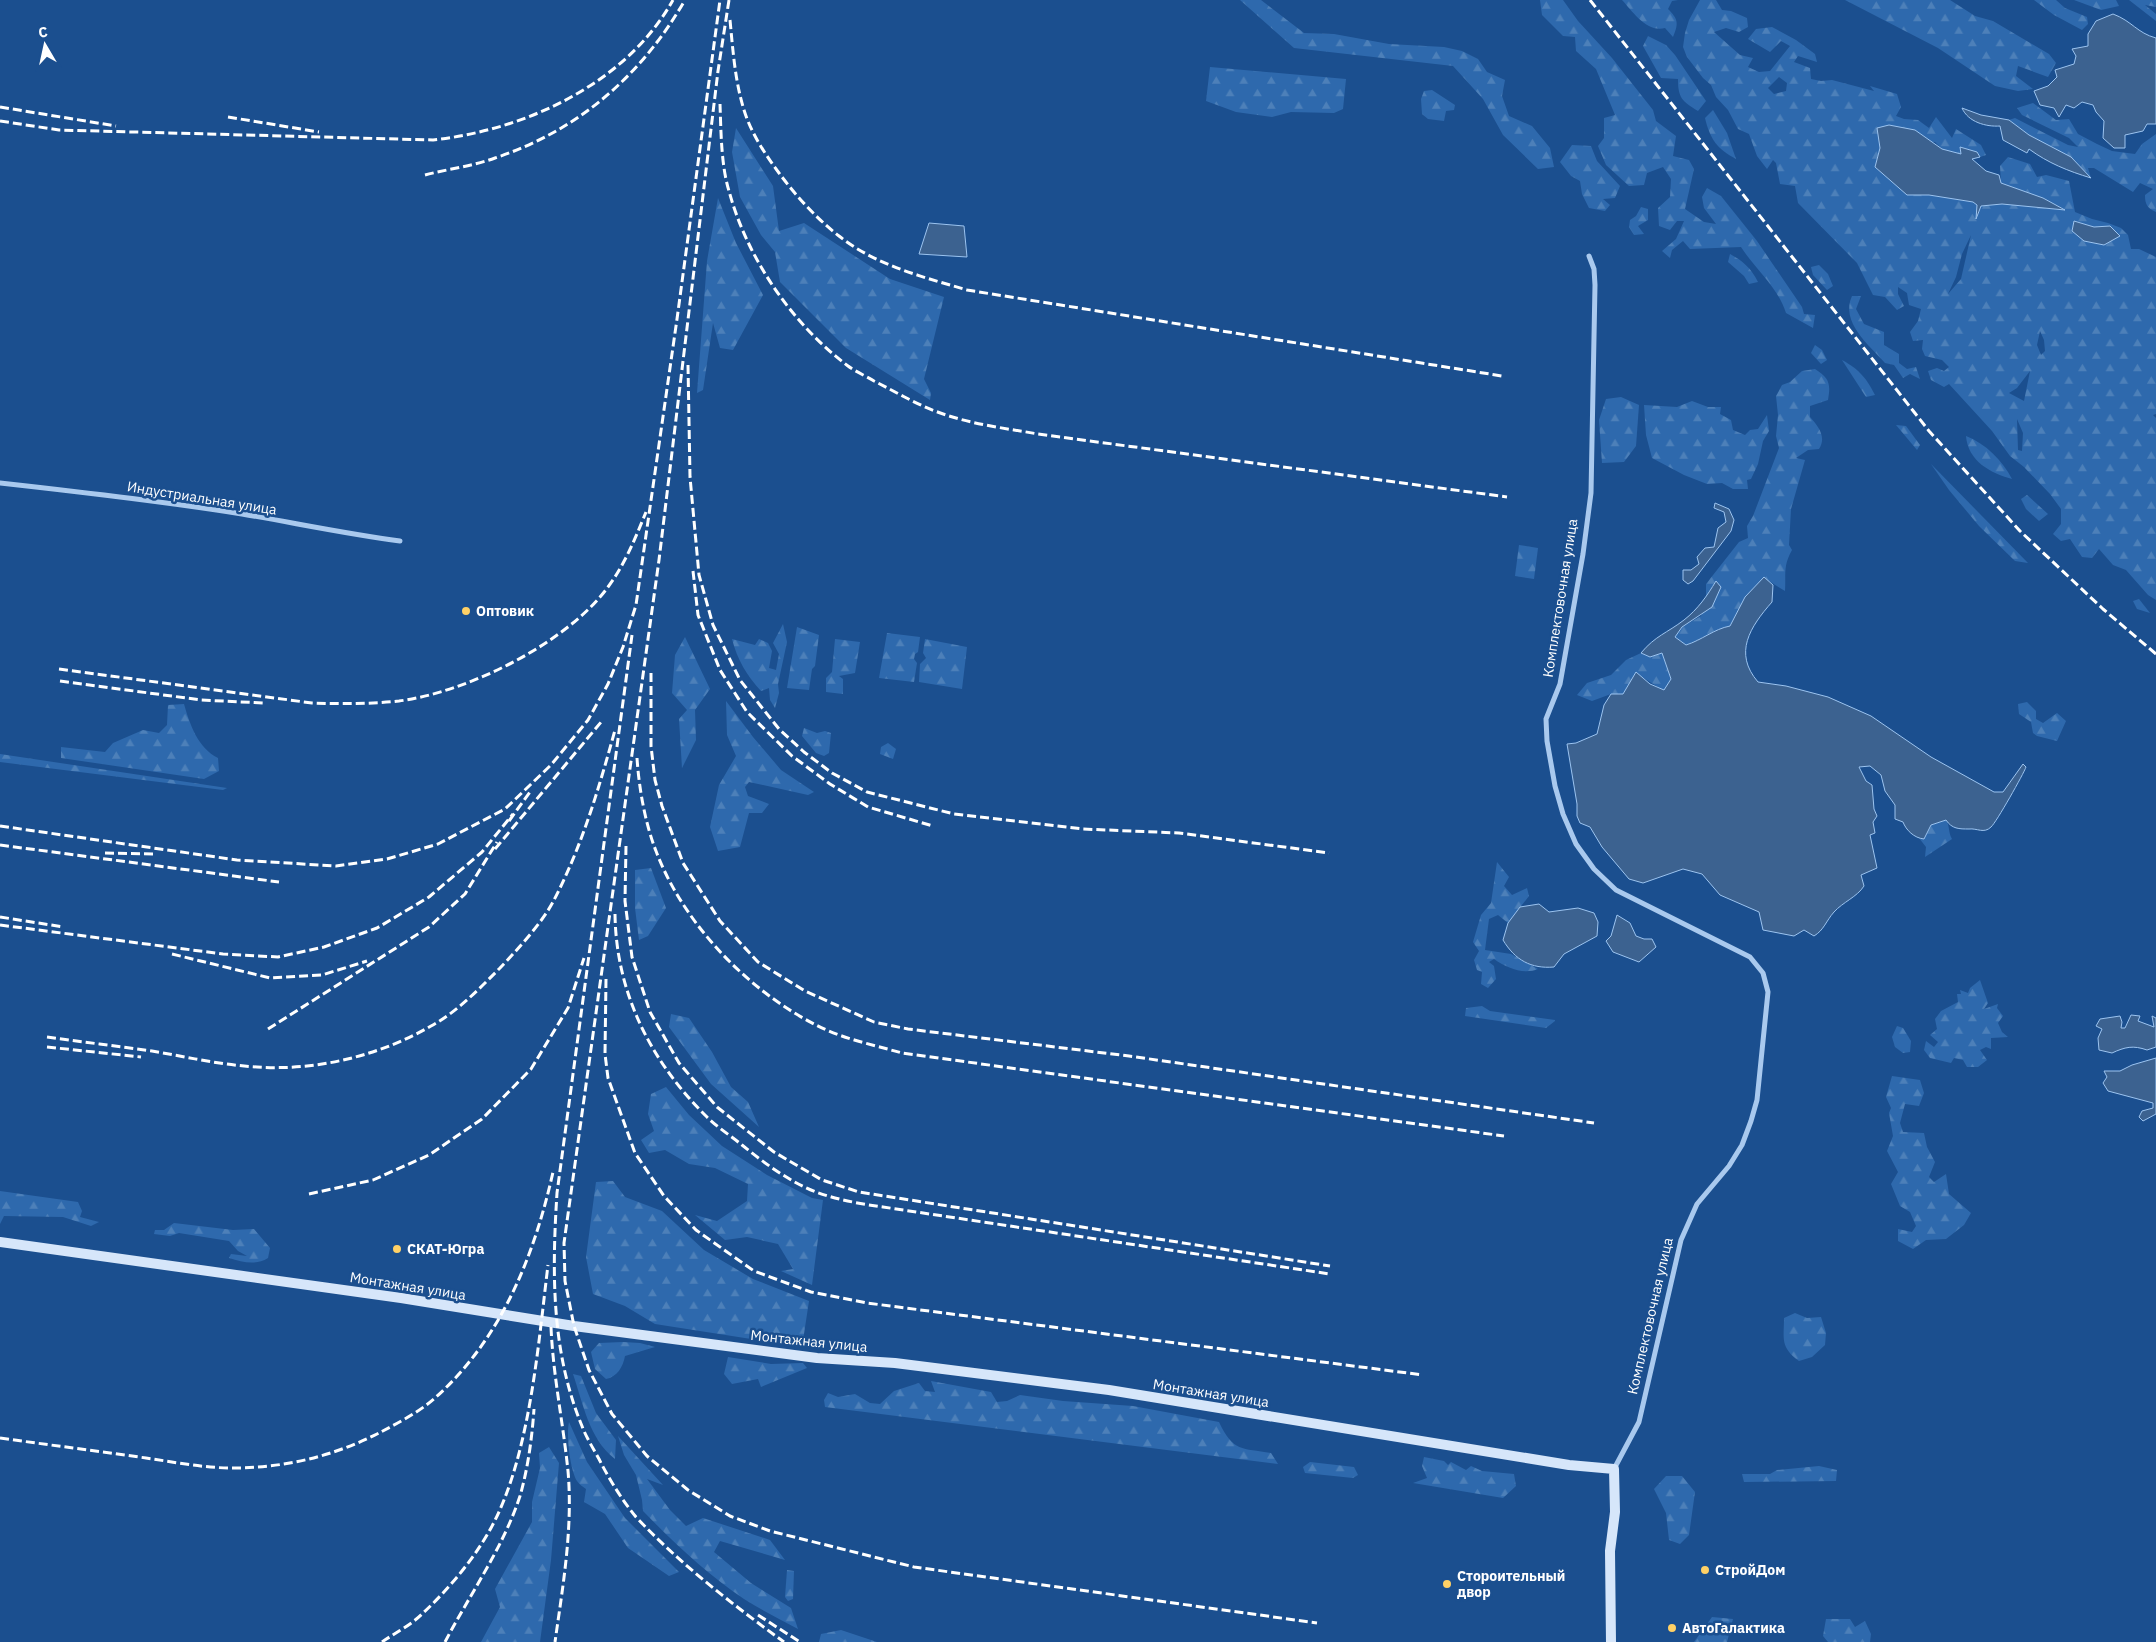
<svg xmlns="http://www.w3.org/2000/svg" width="2156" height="1642" font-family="'IBM Plex Sans',sans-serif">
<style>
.forest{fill:url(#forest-firs);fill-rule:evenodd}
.water{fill:#3c6290;stroke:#9cc4f0}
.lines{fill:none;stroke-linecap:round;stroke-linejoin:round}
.street{stroke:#a9c9ee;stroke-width:5}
.secondary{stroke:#d6e6fa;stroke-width:10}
.rail{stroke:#fff;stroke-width:3;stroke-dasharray:9 4;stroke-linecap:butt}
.poi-dot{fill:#ffd166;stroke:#1b4f8f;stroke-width:2}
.labels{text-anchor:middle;stroke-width:5;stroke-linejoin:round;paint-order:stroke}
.street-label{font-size:14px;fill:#fff;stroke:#1b4f8f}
.poi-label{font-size:14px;font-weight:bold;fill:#fff;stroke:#1b4f8f;text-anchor:start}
</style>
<defs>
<pattern id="forest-firs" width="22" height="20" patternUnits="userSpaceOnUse" patternTransform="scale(1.25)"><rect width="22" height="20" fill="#2e69ad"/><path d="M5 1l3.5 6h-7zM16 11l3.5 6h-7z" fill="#4d80b9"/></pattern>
</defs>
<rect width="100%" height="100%" fill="#1b4f8f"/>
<g class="forest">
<path d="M1240 0H1261L1304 33 1334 34 1389 44 1444 47 1462 51 1478 59 1487 72 1505 80 1502 96 1509 116 1532 126 1550 148 1554 167 1538 169 1503 135 1483 99 1453 66 1294 48Z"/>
<path d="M1540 0H1563L1578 21 1612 58 1653 110 1656 121 1676 136 1673 156 1689 160 1694 169 1685 209 1704 222 1716 224 1704 208 1702 197 1707 188 1721 196 1757 241 1802 307 1804 314 1815 315 1813 328 1786 313C1778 287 1755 269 1741 247L1690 249 1683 241 1672 250 1670 258 1662 251 1676 239 1684 221H1677L1670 230 1659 226 1658 208 1670 197 1671 179 1663 167 1647 173 1644 185 1629 186 1606 165 1598 146 1604 138V118L1615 115 1596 69 1576 51 1575 37 1563 36 1542 15Z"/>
<path d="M1622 0H1678L1672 1 1668 9C1678 19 1679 23 1673 37L1665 28C1647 33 1633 12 1622 0Z"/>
<path d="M1700 0H1716L1722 10 1731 11 1747 18 1748 27 1739 32 1726 28 1714 32 1740 55 1753 58 1748 67 1759 72 1770 71 1790 46 1781 41 1770 52 1748 39 1756 29 1772 27 1796 40 1815 54 1817 62 1798 56 1794 62 1810 68 1811 79 1821 81 1832 80 1874 91 1870 86 1897 94 1901 107 1896 116 1904 119 1918 120 1929 128 1936 117 1952 138 1956 129 1981 145 1986 155 1980 157 1977 152 1960 148 1962 155 1942 149 1935 142 1880 148 1875 167 1907 194 1929 195 1973 202 1977 204V217L1981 206 2002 204 2064 209 2043 198 2001 183 2000 166 2008 157 2030 164 2037 177 2046 175 2069 181 2075 212 2092 219 2108 223 2121 228 2128 235 2131 249H2139L2156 257V414L2153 415 2156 418V600L2148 595 2126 570 2113 565 2099 549 2092 558 2082 557 2070 539 2061 541 2053 534 2061 524V509L2050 494 2024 467 2010 456 1992 431 1949 384 1944 387 1931 380 1928 371 1937 368 1944 371 1949 367 1942 360 1925 356 1922 349 1923 340 1913 341 1910 332 1918 321 1921 309 1909 305 1907 293 1898 287V294L1904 306 1897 310 1885 297 1873 295 1857 263 1798 203 1795 186 1780 184 1776 163 1773 160 1767 169 1757 156 1749 134 1738 129 1728 110 1716 97 1711 85 1703 78 1687 57 1683 47 1685 33 1689 20ZM1779 77 1787 83 1786 91 1774 94 1768 88ZM2074 221 2094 227 2072 231ZM1971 235 1961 279 1948 294 1956 277 1962 254ZM2040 331 2044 340 2045 351 2041 355 2037 345ZM2030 371 2024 401 2009 393 2017 388ZM2017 419 2023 433 2022 451 2018 450Z"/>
<path d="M1845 0H1950L1975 16 1993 21 2049 54 2056 63 2048 77 2018 66 2016 76 2033 89 2018 91 1995 86 1938 48Z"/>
<path d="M2034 0H2056L2065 8 2087 17 2088 24 2082 30 2054 15Z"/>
<path d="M2074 0H2116L2119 6 2101 10Z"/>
<path d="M2129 0H2156V7L2145 5 2156 14V21Z"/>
<path d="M1648 36 1666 45 1675 55 1706 101 1698 111C1682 101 1678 98 1678 79L1661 78 1643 46Z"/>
<path d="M1210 67 1346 79 1343 109 1334 113 1291 112 1272 117 1236 112 1206 101Z"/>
<path d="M1432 90 1455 105 1454 110 1446 111 1444 121 1428 119 1422 114 1421 99 1424 91Z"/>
<path d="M2033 103 2056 120 2069 119 2078 134 2097 144 2112 151 2135 154 2142 144 2156 134V212C2147 208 2145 204 2145 195L2153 189 2140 183 2133 192 2094 168H2088L2091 178 2071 157 2029 135 2009 120 2015 118 2068 145 2078 147 2069 138 2022 115 2017 108Z"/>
<path d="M1713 110 1727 133 1736 159C1717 149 1710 139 1705 118Z"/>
<path d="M736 128 773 186 779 231 804 223 890 279 944 297 924 379 931 393 930 400 846 348 780 282 775 252 761 235 740 197 732 152Z"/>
<path d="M1572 145 1591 146 1597 161 1620 186 1615 198 1603 199 1610 205 1605 211 1589 208 1582 194 1580 181 1571 176 1560 162Z"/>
<path d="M718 198 736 243 763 295 733 350 720 348 713 323 703 390 697 393 707 261Z"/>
<path d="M1641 207 1648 209V220L1638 226 1644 234 1634 235 1629 227 1630 220 1636 216Z"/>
<path d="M1730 254C1743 261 1751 268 1758 282L1749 284 1744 276 1728 262Z"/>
<path d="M1819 265 1828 274 1833 286 1827 290 1813 275 1811 267Z"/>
<path d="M1852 296H1861L1856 309 1864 324 1884 332V345L1899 354V363L1907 369 1916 367 1920 379 1910 374 1903 378 1894 365 1885 363C1869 345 1840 322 1852 296Z"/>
<path d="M1815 345 1822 350 1827 360 1821 364 1811 353Z"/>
<path d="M1842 360C1860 370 1866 378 1875 395L1866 397Z"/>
<path d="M1815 369C1829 378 1831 383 1828 400L1810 406V417C1818 426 1827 437 1819 449L1808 450 1796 458 1805 460 1791 509 1789 545 1792 550C1783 566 1786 573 1785 591L1764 578 1745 597 1730 626C1714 629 1702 639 1686 645L1675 637 1682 627 1701 616 1716 581 1706 597V584L1739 542 1748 538 1747 526 1753 516 1779 448 1776 436 1778 415 1776 396 1782 385 1790 382 1802 371Z"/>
<path d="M1621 397 1639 405 1636 446 1624 462 1602 463 1599 420 1606 399Z"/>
<path d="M1692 401 1708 407H1721L1720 414 1731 420 1733 430 1745 435 1750 430 1758 429 1767 415 1769 431 1763 441 1758 464 1751 479 1747 480 1748 489H1733L1722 483 1707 484 1684 475 1652 458 1646 435 1644 405 1677 407Z"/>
<path d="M1896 425 1906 426 1920 445 1917 450Z"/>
<path d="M1966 436C1986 444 2002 460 2012 479 1990 473 1968 461 1966 436Z"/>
<path d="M1931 464 2028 563 2015 561 1979 526 1949 490Z"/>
<path d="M2027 495 2048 514 2039 521 2026 509 2021 499Z"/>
<path d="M1519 545 1538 548 1534 579 1515 576Z"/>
<path d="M2139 599 2150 613 2137 609 2133 601Z"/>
<path d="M783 624 787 642 778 684 779 693 775 708 770 700 769 688 761 691C747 676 737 659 732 639L755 645 759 639 768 643 772 651 769 668 776 670 779 654 773 643Z"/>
<path d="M797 627 819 635 815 666 812 669 809 690 787 688Z"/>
<path d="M887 633 920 637 918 652 915 654 914 659 917 663 914 682 879 678Z"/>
<path d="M685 637 710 689 695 710 696 740 682 768 679 719 687 710 672 693 675 655Z"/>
<path d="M835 639 860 642 855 673 839 676 843 679V694L826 692V678L832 672Z"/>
<path d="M925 639 967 647 962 689 919 682 920 664 926 658 923 653Z"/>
<path d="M1641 653 1650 657 1662 653 1671 680 1664 691 1636 673 1623 694H1611L1592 701 1577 695 1587 683 1611 675 1626 660Z"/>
<path d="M726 701 753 737 781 770 814 792 808 795 749 782 745 787 748 796 769 804 762 813H749L740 847 718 851 710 827 719 785 736 756 727 735Z"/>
<path d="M2027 702 2036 711V719L2043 723 2057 713 2066 721 2057 741 2037 736 2033 733 2031 722 2019 714 2018 704Z"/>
<path d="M184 704C190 725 198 748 218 758L219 771 204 779 61 758V747L105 752 113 743 143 730 159 733 167 725 168 705Z"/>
<path d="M804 728 817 733 825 731 831 733 829 753 824 756 816 753 802 736Z"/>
<path d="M888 743 896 749 893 759 880 754 881 747Z"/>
<path d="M0 754 227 788 223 790 0 762Z"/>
<path d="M1946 820C1950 826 1948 832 1952 839L1925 857 1926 847 1919 838 1924 839 1931 825Z"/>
<path d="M1497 862 1509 877 1504 886 1512 895 1527 888 1529 896 1508 923 1498 915 1489 919 1485 950 1511 954 1538 969C1524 975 1507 968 1494 959L1489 962 1494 966 1496 979 1488 988 1481 984 1482 972 1477 970 1474 960 1479 951 1473 942 1481 915 1491 903Z"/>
<path d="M651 868 666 908 648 936 639 940 635 908V870Z"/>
<path d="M1980 980 1988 1003 1984 1009 1998 1004 1997 1008 2003 1016 1998 1023 2002 1032 2008 1037 1991 1038V1049L1986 1047 1980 1050 1987 1060 1978 1067H1967L1963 1060 1954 1058 1951 1063 1930 1058 1924 1050 1926 1041 1934 1047 1938 1042 1930 1035 1937 1029 1935 1019 1941 1011 1958 1002 1957 994H1961L1960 990 1968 993 1970 988Z"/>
<path d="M1482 1006 1490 1011 1555 1020V1021L1546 1028 1465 1016 1466 1008Z"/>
<path d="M671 1014 689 1018 712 1052 731 1087 748 1102 759 1127 711 1084 669 1027Z"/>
<path d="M1897 1026 1903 1028 1911 1041 1910 1052 1903 1053 1895 1047 1892 1037Z"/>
<path d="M1892 1076 1920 1080 1924 1093 1919 1106 1905 1104 1900 1123 1903 1132 1924 1133 1927 1147 1935 1162 1929 1177 1934 1182 1946 1174 1949 1194 1971 1213 1964 1225 1946 1239 1926 1240 1913 1249 1898 1241V1229L1912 1232 1916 1226 1910 1212 1900 1206 1891 1184 1898 1172 1887 1151 1893 1136 1889 1113 1891 1108 1886 1097Z"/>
<path d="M666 1087 689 1115 722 1146 767 1175 812 1198 823 1200 812 1285 781 1271 793 1269 778 1244 747 1237 725 1240 695 1215 717 1221 747 1201 748 1184 715 1168 689 1164 665 1150 649 1153 641 1140 654 1131 648 1114 651 1094Z"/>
<path d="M613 1181 625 1197 662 1211 704 1250 753 1279 809 1301 802 1347 655 1324 625 1306 593 1294 586 1257 596 1182Z"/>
<path d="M0 1191 78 1202 82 1211 80 1217 99 1222 91 1226 63 1217 4 1216 0 1224Z"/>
<path d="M174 1223 233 1230 254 1229 270 1248 268 1258C255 1266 243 1262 229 1258L231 1254 247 1256 238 1251 229 1241 179 1233 170 1236 154 1234 155 1230H164Z"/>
<path d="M1795 1313 1807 1318 1821 1317 1826 1333 1825 1345 1812 1357 1799 1361C1780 1347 1784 1339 1784 1318Z"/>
<path d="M623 1342 640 1343 655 1347 625 1356C623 1367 617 1377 606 1379L595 1369 591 1352 599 1343Z"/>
<path d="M728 1357 771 1364 803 1363 807 1368 761 1387 758 1379 732 1384 724 1374Z"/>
<path d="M573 1374 581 1376 596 1413 616 1440 615 1459C589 1439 583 1403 573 1374Z"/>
<path d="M931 1381 991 1392 997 1402 1007 1401 1020 1395 1063 1401 1133 1406 1219 1422C1233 1452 1242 1448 1271 1453L1278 1464 825 1407 824 1400 828 1393 838 1397 855 1394 870 1403 880 1404 894 1391 919 1383 925 1391 935 1392Z"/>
<path d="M569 1422 587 1462 625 1518 679 1572 669 1576 628 1548 605 1514 584 1502 586 1489C583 1487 579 1484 577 1481 570 1469 566 1435 569 1422Z"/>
<path d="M618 1436 663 1485 647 1479 670 1510 686 1526 703 1518 770 1540 785 1560 720 1541 714 1552 751 1583 791 1608 798 1629C780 1619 761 1610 744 1599 707 1574 674 1543 643 1511L642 1500 636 1475 624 1455Z"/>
<path d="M549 1447 559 1463 551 1560 540 1642H481L500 1607 495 1589 532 1522V1502L540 1468 539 1453Z"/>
<path d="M1424 1457 1444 1461 1448 1465 1451 1462 1466 1470 1471 1466 1482 1471 1514 1474 1516 1486 1503 1498 1413 1483 1427 1478 1422 1466Z"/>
<path d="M1310 1462 1354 1467 1358 1475 1353 1478 1305 1473 1303 1467Z"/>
<path d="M1819 1466 1837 1470 1836 1481 1744 1482 1742 1474H1770L1777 1470Z"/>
<path d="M1666 1476H1682L1695 1492 1689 1535 1680 1544 1669 1540 1666 1513 1654 1489Z"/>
<path d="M787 1570 794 1571 793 1599 788 1601 785 1597Z"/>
<path d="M1712 1617 1733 1619 1727 1642H1694Z"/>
<path d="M1826 1619H1850L1855 1627 1865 1621 1871 1634 1870 1642H1828L1823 1636Z"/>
<path d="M841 1630 877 1642H819L821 1634Z"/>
</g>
<g class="water">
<path d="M2113 14C2132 21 2137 33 2156 38V124H2147L2143 131 2125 135V148H2114L2103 138 2104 121 2096 112 2093 105 2082 102 2074 108 2066 105 2059 117 2054 108 2040 105 2034 91 2048 86 2057 77 2055 70 2074 64 2076 56 2072 49 2088 46V34L2096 21Z"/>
<path d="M1962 108 1981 115 2009 120 2029 135 2071 157 2091 178C2068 171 2048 163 2029 149L2027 153 2003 140 2000 126C1986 127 1968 122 1962 108Z"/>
<path d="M1889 125 1915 130 1942 149 1961 154 1960 147 1977 152 1980 157 1972 159 1986 171 1999 175 2001 183 2043 198 2065 210 2002 204 1981 206 1976 219 1977 205 1973 202 1929 195H1907L1875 167 1880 148 1877 128Z"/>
<path d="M2074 221 2094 227 2110 226 2120 236 2104 245 2084 241 2072 231Z"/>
<path d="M929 223 964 226 967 257 919 254Z"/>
<path d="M1715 503 1729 509 1734 520 1731 531 1693 581 1688 584 1683 580V570H1691L1699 564 1697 557 1705 548 1714 547 1718 528 1726 522 1724 512 1714 508Z"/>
<path d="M1764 577 1773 585 1772 602C1750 627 1733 653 1758 682L1786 686 1828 697 1871 716 1931 757 1994 792H2003L2023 764 2026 767C2024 773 1996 823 1991 827 1984 834 1977 828 1969 829 1959 829 1952 829 1946 820L1931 825 1924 839C1914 838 1906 830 1903 822L1895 819V805L1885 791 1881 775 1870 766 1859 767 1866 781 1872 785 1874 809 1877 816 1873 822 1875 833 1870 835 1877 868 1861 875 1864 886C1857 897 1843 902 1834 912 1826 921 1824 930 1814 936L1804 930 1794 936 1763 930 1759 912 1720 895 1702 874 1683 869 1643 883 1629 879 1602 847 1590 827 1580 823 1577 816V804L1567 744 1576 743 1597 734 1604 705 1611 694H1623L1636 672 1650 684 1664 690 1671 679 1662 653 1650 657 1641 653C1655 636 1667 633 1684 620 1698 609 1707 596 1716 581L1721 587 1712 607 1682 627 1675 637 1686 645C1702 640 1714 629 1730 626L1745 597Z"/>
<path d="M1539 904 1549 912 1578 908 1594 913 1598 922 1597 936 1564 954 1554 967C1531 969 1515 960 1503 940L1508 923 1520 907Z"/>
<path d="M1617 915 1630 923 1636 936 1644 939H1652L1656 947 1639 962 1613 952 1606 941 1611 936Z"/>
<path d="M2131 1015 2140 1016 2138 1021 2154 1027 2152 1016 2156 1018V1047L2147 1050C2133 1045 2125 1047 2112 1053L2099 1050 2098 1038 2102 1029 2096 1026 2100 1019 2120 1016 2122 1022 2121 1028H2125Z"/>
<path d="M2156 1058V1114L2143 1121 2139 1117 2142 1111 2153 1108V1103L2108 1091 2103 1083 2107 1077 2104 1071H2120L2132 1065Z"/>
</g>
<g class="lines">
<g class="street">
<path d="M1589 256 1594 269 1595 285 1591 493 1583 554 1560 684 1546 719 1547 741 1555 786 1563 814 1576 844 1594 869 1616 890 1750 957 1763 973 1768 992 1757 1100 1751 1121 1742 1145 1729 1166 1697 1204 1681 1240 1639 1422 1614 1469"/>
<path d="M0 483C81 492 162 501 242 514 295 523 347 534 400 541"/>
</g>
<path class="secondary" d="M0 1242 401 1298 574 1326 817 1358 895 1363 1109 1390 1569 1465 1614 1469 1615 1512 1610 1551 1611 1642"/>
<g class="rail">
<path d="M729 0 718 71 659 560 564 1243 565 1281 574 1326 589 1370 612 1414 647 1456 688 1490 730 1516 770 1531 914 1567 1317 1623"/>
<path d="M1590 0 1929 431 2020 531 2103 609 2156 654"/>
<path d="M730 20C733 51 735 81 744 110 751 133 765 154 779 173 796 196 816 218 839 236 875 265 923 277 967 290L1502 376"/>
<path d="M720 104C721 131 721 165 729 191 747 258 792 324 848 366 856 372 866 376 874 381 894 391 914 403 935 411 968 424 1004 428 1038 434L1507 497"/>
<path d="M0 107 116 126"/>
<path d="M228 117 319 132"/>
<path d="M0 121 59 130 433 140C525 130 626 84 673 0"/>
<path d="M425 175C448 169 473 166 495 158 579 130 641 76 685 0"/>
<path d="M688 365 690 477 699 575 713 625 740 680 779 729 804 752 832 773 867 792 954 814 1083 829 1179 833 1329 853"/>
<path d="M693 571 698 615 720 670 747 712 792 756 830 784 868 807 933 826"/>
<path d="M632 635 557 1193C552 1272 551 1351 582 1426 586 1437 593 1448 599 1459 609 1479 622 1500 636 1517 680 1564 732 1604 784 1642"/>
<path d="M59 669 312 703C341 704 370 704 399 701 468 692 567 643 608 587 625 564 635 539 646 512"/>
<path d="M651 673V746L655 780 662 806 683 863 720 921 758 962 805 991 874 1022 908 1029 1129 1056 1594 1123"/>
<path d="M60 681 201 700 264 703"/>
<path d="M637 758C639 788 645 823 656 851 683 923 747 990 816 1025 843 1039 874 1045 902 1053L1504 1136"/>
<path d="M509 821 530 792"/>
<path d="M0 826 237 860 336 866 387 859 438 844 505 809 551 765 588 720 608 684 623 647 636 605 677 319 720 0"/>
<path d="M0 845 279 882"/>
<path d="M626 846 625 901 632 957 650 1012 679 1063 717 1107 774 1152 822 1180 859 1192 1330 1266"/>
<path d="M495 849 602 721"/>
<path d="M105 853 155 854"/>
<path d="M615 914C616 993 651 1062 707 1117 717 1127 731 1136 742 1145 764 1163 790 1182 816 1192 838 1200 861 1204 883 1207L1330 1274"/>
<path d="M0 917 64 927"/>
<path d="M0 925 223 954 278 957 324 947 377 928 429 897 482 852 513 814"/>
<path d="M172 954 270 978 322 975 367 961"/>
<path d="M606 979 605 1054 608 1078 635 1153 664 1196 696 1230 754 1271 811 1292 867 1303 1423 1375"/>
<path d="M268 1029 429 927 465 894 497 842"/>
<path d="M47 1037C82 1042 117 1046 152 1051 187 1057 221 1065 257 1067 316 1071 379 1056 431 1026 457 1012 479 989 500 968 517 950 543 922 554 900 582 846 599 788 615 730"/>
<path d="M47 1047 141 1057"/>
<path d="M309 1194 373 1180 429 1155 482 1119 531 1069 568 1008 584 958"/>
<path d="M551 1327C553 1375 563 1422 568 1471 573 1528 563 1585 555 1642"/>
<path d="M0 1438C49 1445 97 1451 146 1458 174 1462 203 1468 232 1468 283 1468 331 1457 377 1434 396 1424 418 1413 435 1398 501 1339 534 1257 553 1172"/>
<path d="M758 1615 800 1642"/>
<path d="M382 1642C395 1633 411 1625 422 1614 448 1590 474 1559 491 1528 530 1456 538 1346 548 1265"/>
<path d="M445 1642C470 1594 503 1548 520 1496 528 1468 532 1438 534 1409"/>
</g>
</g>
<g class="poi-dot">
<circle cx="466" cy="611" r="5"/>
<circle cx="397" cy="1249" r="5"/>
<circle cx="1705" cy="1570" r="5"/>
<circle cx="1447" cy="1584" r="5"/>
<circle cx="1672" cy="1628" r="5"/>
</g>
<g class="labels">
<g class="street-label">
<text transform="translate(202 498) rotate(9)" y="5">Индустриальная улица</text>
<text transform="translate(1560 598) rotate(-81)" y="5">Комплектовочная улица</text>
<text transform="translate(408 1286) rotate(9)" y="5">Монтажная улица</text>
<text transform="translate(1650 1316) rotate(-77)" y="5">Комплектовочная улица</text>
<text transform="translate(809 1341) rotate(6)" y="5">Монтажная улица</text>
<text transform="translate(1211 1393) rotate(9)" y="5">Монтажная улица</text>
</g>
<g class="poi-label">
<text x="476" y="616">Оптовик</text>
<text x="407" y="1254">СКАТ-Югра</text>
<text x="1715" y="1575">СтройДом</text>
<text x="1457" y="1581">Стороительный<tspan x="1457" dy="16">двор</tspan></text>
<text x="1682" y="1633">АвтоГалактика</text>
</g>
</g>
<g transform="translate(45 45) rotate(351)" stroke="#1b4f8f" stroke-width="4" paint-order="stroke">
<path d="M0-4L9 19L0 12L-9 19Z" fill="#ffffff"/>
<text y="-8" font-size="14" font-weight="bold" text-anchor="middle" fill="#ffffff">С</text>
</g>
</svg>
